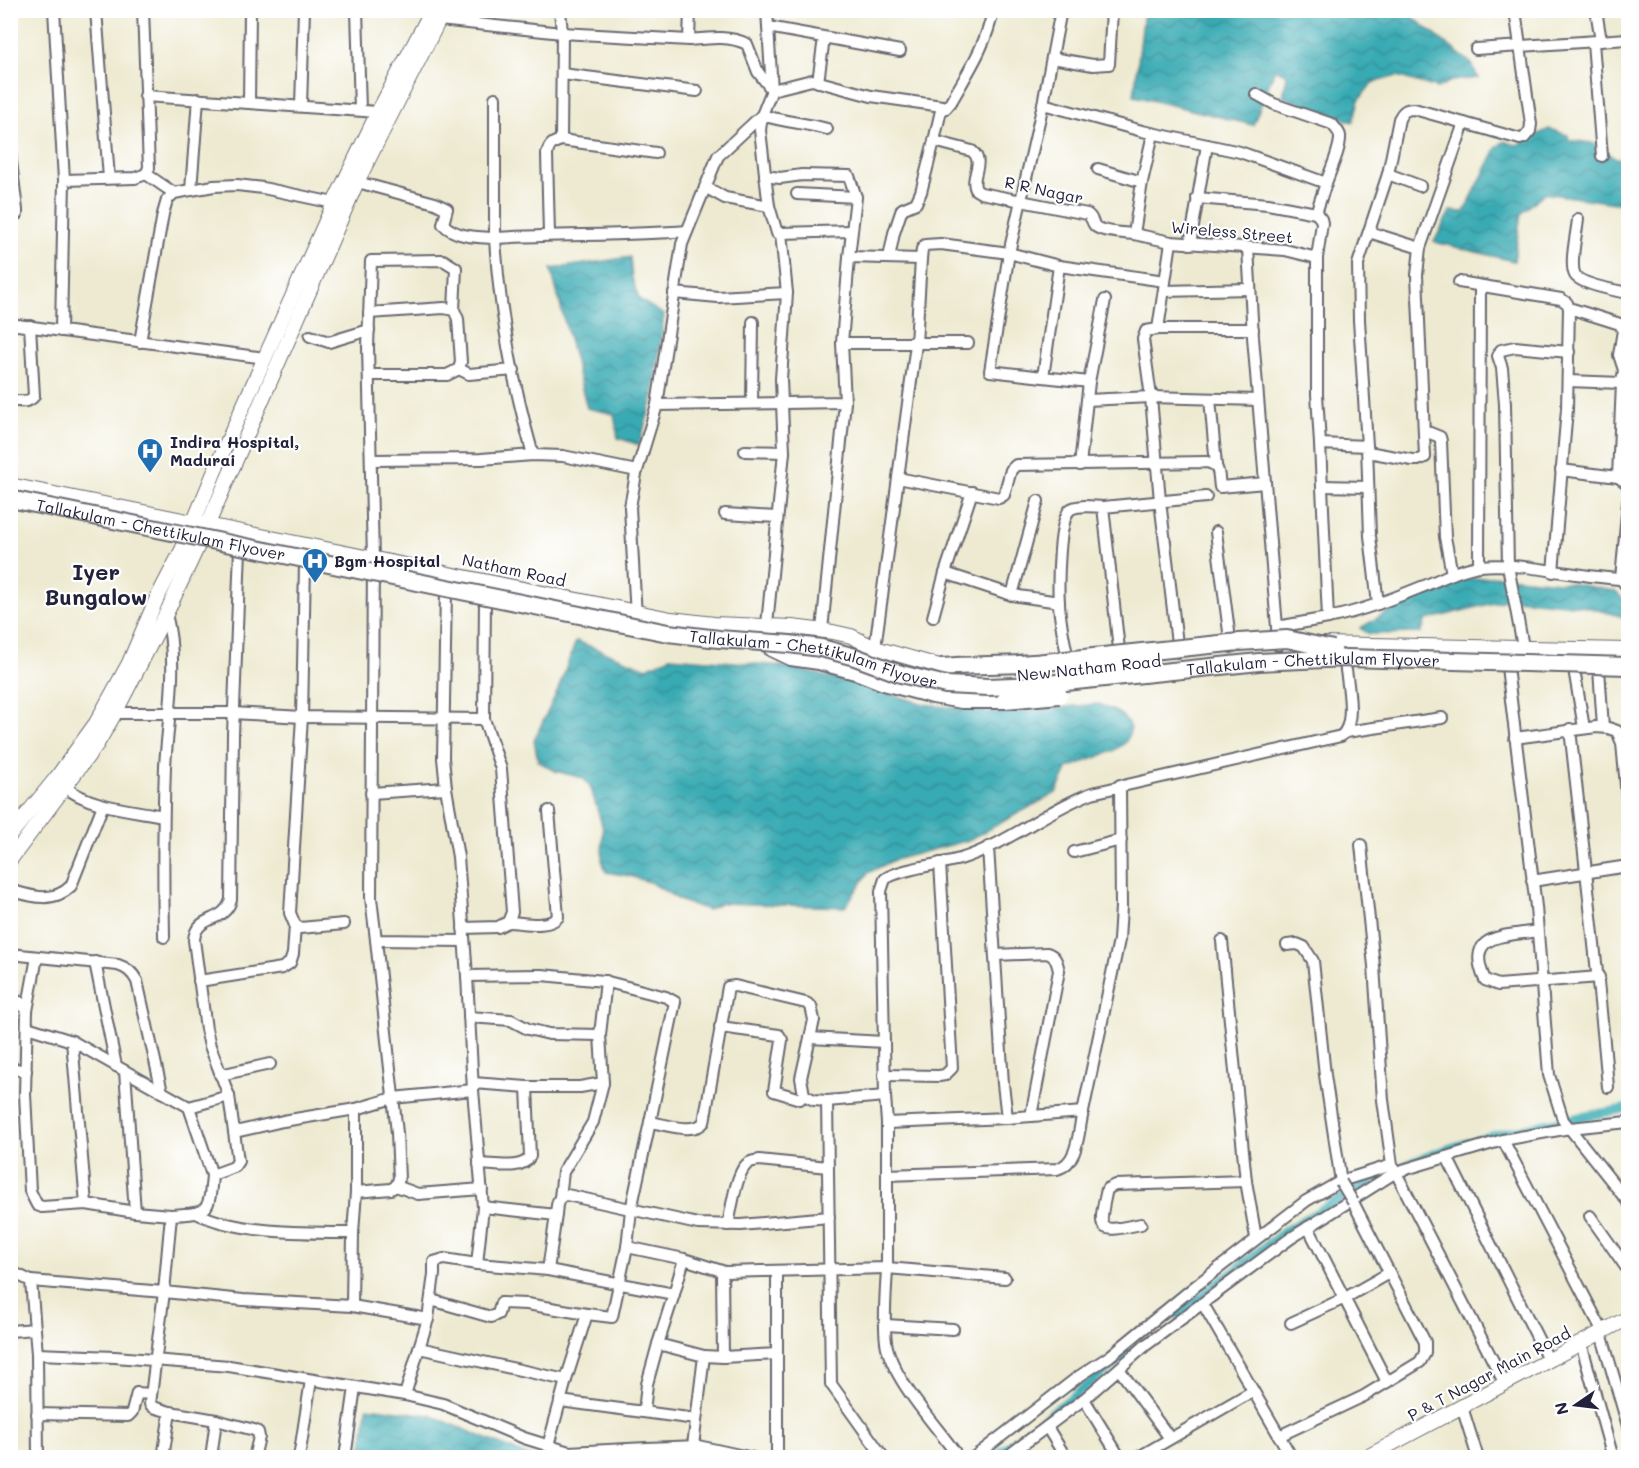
<svg xmlns="http://www.w3.org/2000/svg" width="1639" height="1468" font-family="Mali,sans-serif">
<style>
.water{fill:url(#water-waves);stroke:#2e6677;stroke-width:1.5}
.lines{fill:none;stroke-linecap:round;stroke-linejoin:round}
.canal{stroke:#39aab3;stroke-width:9}
.minor-casing{stroke:#696870;stroke-width:14}
.major-casing{stroke:#696870;stroke-width:16}
.highway-casing{stroke:#696870;stroke-width:20}
.minor{stroke:#fff;stroke-width:10}
.major{stroke:#fff;stroke-width:14}
.highway{stroke:#fff;stroke-width:16}
.minor-bridge-casing{stroke:#696870;stroke-width:14;stroke-linecap:butt}
.highway-bridge-casing{stroke:#696870;stroke-width:20;stroke-linecap:butt}
.minor-bridge{stroke:#fff;stroke-width:10}
.highway-bridge{stroke:#fff;stroke-width:16}
.labels{text-anchor:middle;stroke-width:4.5;stroke-linejoin:round;paint-order:stroke}
.street-label{font-size:16px;fill:#22223b;stroke:#fff}
.poi-label{font-size:16px;font-weight:bold;fill:#22223b;stroke:#fff;text-anchor:start}
.district-label{font-size:22px;font-weight:bold;fill:#22223b;stroke:#fff}
</style>
<defs>
<pattern id="water-waves" width="16" height="10" patternUnits="userSpaceOnUse" patternTransform="scale(1.5)"><rect width="16" height="10" fill="#39aab3"/><path d="M0 5q4-4 8 0t8 0" fill="none" stroke="#308a93"/></pattern>
</defs>
<rect width="100%" height="100%" fill="#fff"/>
<filter id="ink" filterUnits="userSpaceOnUse"><feTurbulence type="fractalNoise" baseFrequency=".0167" numOctaves="2"/><feDisplacementMap in="SourceGraphic" scale="12" xChannelSelector="R" yChannelSelector="G"/><feConvolveMatrix kernelMatrix="1 2 1 2 8 2 1 2 1" color-interpolation-filters="sRGB"/></filter>
<filter id="wash" filterUnits="userSpaceOnUse"><feTurbulence type="fractalNoise" baseFrequency=".008" numOctaves="4" result="noise"/><feDisplacementMap in="SourceGraphic" scale="24" xChannelSelector="R" yChannelSelector="G"/><feGaussianBlur stdDeviation="1.35" result="paint"/><feColorMatrix in="noise" values="0 0 0 0 0 0 0 0 0 0 0 0 0 0 0 0 0 1.4 0 .05"/><feComposite in="paint" operator="in"/></filter>
<g filter="url(#wash)">
<rect width="100%" height="100%" fill="#eeead1"/>
<g class="water">
<path d="M1144 11H1405L1472 64 1478 78 1451 81 1437 88 1397 76 1372 83 1359 100 1353 122 1283 97 1287 75 1275 69 1253 125 1134 96Z"/>
<path d="M1549 129 1568 135 1569 140 1592 143 1616 158 1628 160V205L1544 193 1521 214 1514 261 1434 242 1450 211 1464 212 1497 147 1504 141 1517 145Z"/>
<path d="M630 257 632 278 639 299 664 315 653 398 639 445 618 438 614 414 587 408 551 269Z"/>
<path d="M1497 576 1569 583 1615 591 1628 604V618L1582 606 1517 599H1509L1426 620 1421 633 1369 634 1360 628 1395 608 1458 580Z"/>
<path d="M576 641 647 668 670 657 783 666 858 684 924 704 999 713 1099 704 1121 714 1131 728 1126 742 1113 751 1068 768 1056 793 969 840 894 860 868 873 845 907 721 903 707 910 681 901 652 883 630 876 606 872 602 860 603 828 590 786 583 778 555 771 538 761 534 740 558 690Z"/>
<path d="M367 1407 430 1415 523 1454 537 1457H361Z"/>
</g>
<g class="lines">
<g class="canal">
<path d="M212 498 252 406"/>
<path d="M10 846 47 801"/>
<path d="M1402 1167C1473 1134 1553 1123 1628 1108"/>
<path d="M1178 1315 1285 1231 1367 1183 1384 1175"/>
<path d="M993 1458 1138 1346"/>
</g>
</g>
</g>
<g filter="url(#ink)">
<g class="lines">
<g class="minor-casing">
<g id="minor">
<path d="M54 10 64 180"/>
<path d="M96 10 109 178"/>
<path d="M357 10 360 110"/>
<path d="M767 10 768 27 900 51"/>
<path d="M1061 10 1043 104 1142 131 1240 152 1326 183 1316 213 1321 219 1322 223 1317 258V394L1320 444"/>
<path d="M1596 10 1601 41"/>
<path d="M439 20 562 33 560 10"/>
<path d="M768 27 772 90"/>
<path d="M689 40C709 38 729 35 747 44L758 72 772 90"/>
<path d="M1593 42 1602 156"/>
<path d="M1476 49 1628 39"/>
<path d="M1052 58 1093 65 1109 64 1112 10"/>
<path d="M562 74 697 91"/>
<path d="M818 82 824 38"/>
<path d="M1256 94 1274 104 1332 124C1335 128 1339 131 1340 136 1341 148 1330 171 1326 183"/>
<path d="M145 96 378 112"/>
<path d="M495 98V238C559 234 624 236 687 231"/>
<path d="M249 103 250 10"/>
<path d="M1043 104 1009 253 990 371 1043 377"/>
<path d="M301 106 304 10"/>
<path d="M942 106 946 108 951 102C968 72 987 44 993 10"/>
<path d="M561 140 656 153"/>
<path d="M10 153 17 210V214L10 217"/>
<path d="M1098 169 1142 182 1134 234 1171 242 1285 250 1317 258"/>
<path d="M146 174 174 193"/>
<path d="M1388 174 1420 186"/>
<path d="M765 176 780 178 802 175 849 176 856 197"/>
<path d="M350 180 435 203 447 209 443 224C456 238 478 237 495 238 499 308 514 387 533 455"/>
<path d="M1142 182 1153 134"/>
<path d="M705 187 725 198 769 206"/>
<path d="M191 190 198 99"/>
<path d="M797 194 856 197 849 257"/>
<path d="M1197 198 1268 204 1316 213"/>
<path d="M1578 219C1577 232 1569 264 1575 275 1580 284 1618 291 1628 293"/>
<path d="M1369 232 1420 248"/>
<path d="M781 233 851 231"/>
<path d="M549 234 547 154C549 145 552 143 561 140L562 33 689 40 690 10"/>
<path d="M1171 242 1158 329 1146 331 1143 339 1151 397 1160 501 1178 652"/>
<path d="M1190 244 1207 145"/>
<path d="M1248 248 1253 337 1277 627"/>
<path d="M889 258 894 233 902 209 916 203 921 192 934 141"/>
<path d="M1165 281 1059 266 1043 377 1089 382 1087 400 1151 397 1258 400"/>
<path d="M1459 282 1561 299 1567 303 1569 308 1620 324 1623 330 1619 355 1624 370"/>
<path d="M1164 291 1250 289"/>
<path d="M674 293 718 297 787 293"/>
<path d="M454 310 456 268 443 260 371 261 368 347 373 559 371 898 376 940 464 941"/>
<path d="M369 313 444 308 454 310 458 319 461 362 459 369 447 375H369"/>
<path d="M10 324 265 358"/>
<path d="M1158 329H1253"/>
<path d="M61 331 64 180 135 178 146 174 149 168 143 10"/>
<path d="M310 336 329 342 369 330"/>
<path d="M140 342 163 214 167 200 174 193 214 186 237 185 263 188 334 203"/>
<path d="M842 343H968"/>
<path d="M459 369 469 374 514 370"/>
<path d="M1628 372 1624 370 1622 383 1618 477 1628 484V487"/>
<path d="M1568 381 1622 383"/>
<path d="M1089 382 1105 300"/>
<path d="M1210 399 1216 465"/>
<path d="M10 400C19 401 28 404 34 396L30 326"/>
<path d="M752 403 753 322"/>
<path d="M657 405 682 244 718 156 762 115 772 90 812 80 871 96 942 106 934 141 972 151C986 163 969 176 976 190L981 193 1087 214C1093 218 1091 221 1095 226 1100 232 1126 233 1134 234"/>
<path d="M1425 431 1440 437 1441 441 1445 537 1452 574"/>
<path d="M1367 446 1359 320 1358 264 1388 174 1399 119C1403 111 1406 109 1414 109L1464 123"/>
<path d="M745 451 784 452"/>
<path d="M1368 452 1412 460H1418L1425 457 1417 275 1420 248 1464 123 1520 139 1524 138 1530 131 1531 124 1515 10"/>
<path d="M372 460 481 459 533 455 563 456 637 471"/>
<path d="M1080 465 1087 400"/>
<path d="M1561 470 1618 477"/>
<path d="M898 478 916 344 921 259 922 249 925 245 941 244 1009 253 1059 266"/>
<path d="M1322 486 1368 487"/>
<path d="M972 492 945 573 1012 595 1038 501"/>
<path d="M725 514 777 517"/>
<path d="M1216 532 1231 647"/>
<path d="M305 563 302 717 290 913 295 925 300 928 344 924"/>
<path d="M1479 566 1480 286"/>
<path d="M1553 572 1567 409 1569 308"/>
<path d="M1621 579 1628 503"/>
<path d="M446 591 443 758 446 788 458 857 467 976 542 975 604 981 666 997 675 1002 650 1122C664 1124 694 1135 704 1122L728 987 735 986 806 1003 811 1006 814 1020 801 1078 804 1095 814 1100 827 1101 885 1096 881 891 885 879C898 869 942 864 960 859 1008 844 1046 810 1092 793L1341 736C1357 724 1347 681 1345 663"/>
<path d="M1012 595 1059 602"/>
<path d="M636 617 630 507 636 474 657 405 845 402 842 343 849 257 921 259"/>
<path d="M933 617 945 573"/>
<path d="M1328 618C1362 611 1392 599 1424 586 1441 579 1461 568 1480 566 1524 562 1576 577 1621 579L1628 588"/>
<path d="M767 625 784 452 781 379 787 293 781 233H777L769 206 767 191 760 130 762 115C784 122 805 123 827 129"/>
<path d="M822 630 845 402"/>
<path d="M1278 645 1277 627 1328 618 1320 444 1367 446 1370 536 1378 604"/>
<path d="M1523 647 1508 566 1505 404 1502 368 1498 356 1501 350 1515 347 1569 352"/>
<path d="M875 648 898 478 999 498 1004 495 1011 470 1016 465 1206 462C1221 464 1218 475 1220 487L1265 483"/>
<path d="M1120 658 1103 507 1206 497"/>
<path d="M1069 664C1065 644 1060 624 1059 604 1058 588 1058 516 1071 509 1079 504 1094 507 1103 507"/>
<path d="M1507 667 1536 907 1549 1075 1563 1120 1628 1202"/>
<path d="M1574 669 1584 728"/>
<path d="M1599 669 1603 727"/>
<path d="M115 713H233L302 717 484 719 501 769 512 912 508 922 498 927 463 928"/>
<path d="M484 719 485 599"/>
<path d="M1570 729C1583 848 1598 967 1608 1087"/>
<path d="M1346 732 1442 718"/>
<path d="M1515 738 1596 727 1608 728 1617 731 1622 743 1628 808"/>
<path d="M64 786C88 807 133 810 163 816"/>
<path d="M371 793 446 788"/>
<path d="M1361 845 1374 966 1383 1100 1392 1165 1505 1384"/>
<path d="M988 847 1003 1084 1007 1118"/>
<path d="M1074 852 1121 840"/>
<path d="M1532 881 1628 866"/>
<path d="M13 891C33 897 54 903 71 886L103 805"/>
<path d="M508 922C523 922 547 929 558 917L549 811"/>
<path d="M1537 931C1503 937 1464 933 1485 980L1498 985 1599 977"/>
<path d="M164 937C163 880 163 823 165 766 168 718 179 661 166 614"/>
<path d="M1222 941 1246 1181 1256 1238"/>
<path d="M1287 945 1297 944 1304 947 1313 961 1325 1075 1341 1182"/>
<path d="M10 954 118 965C127 968 132 972 137 981L162 1092"/>
<path d="M995 955 1047 953C1056 956 1057 962 1059 971L1031 1116"/>
<path d="M95 962 116 1066"/>
<path d="M467 976 473 1090 483 1207 556 1215C557 1206 556 1196 567 1195L698 1224 741 1225 829 1217"/>
<path d="M199 981 282 968 290 963 293 954 295 925"/>
<path d="M10 999 20 1002 27 1011 25 1094 30 1191 37 1205 42 1207 86 1204 135 1212 171 1215"/>
<path d="M27 1011 37 957"/>
<path d="M469 1017 511 1020 528 1029 549 1034 600 1035"/>
<path d="M27 1027 72 1041"/>
<path d="M720 1027 779 1035 782 1040 774 1091 800 1099 804 1095"/>
<path d="M810 1038 884 1042"/>
<path d="M10 1068 26 1071"/>
<path d="M125 1071 135 1212"/>
<path d="M220 1075 270 1064"/>
<path d="M884 1075 939 1076 945 1075 952 1068 940 863"/>
<path d="M473 1083 527 1087"/>
<path d="M885 1096 887 1123 1007 1118 1083 1112 1119 940 1121 907 1120 785"/>
<path d="M827 1101 831 1384 884 1458"/>
<path d="M189 1107 212 1175"/>
<path d="M235 1132 283 1121 356 1109 393 1098 473 1090"/>
<path d="M1503 1140 1603 1332"/>
<path d="M1447 1157 1549 1361"/>
<path d="M479 1164C494 1164 523 1171 530 1156L527 1087H580L603 1083 600 1035 606 981"/>
<path d="M887 1175 1057 1169C1079 1163 1078 1131 1083 1112"/>
<path d="M396 1186 418 1194 482 1189"/>
<path d="M356 1192V1109"/>
<path d="M560 1197 563 1172 593 1122 603 1083"/>
<path d="M86 1204 72 1041 189 1107 229 1096"/>
<path d="M483 1207 477 1264 548 1270 674 1294 658 1344 704 1356"/>
<path d="M196 1213C240 1234 304 1233 353 1233"/>
<path d="M1590 1216 1628 1270"/>
<path d="M1141 1224C1098 1233 1097 1233 1107 1189L1115 1185 1246 1181"/>
<path d="M728 1225C731 1211 736 1174 746 1165 749 1161 755 1161 759 1160L828 1167"/>
<path d="M1308 1227 1387 1382"/>
<path d="M627 1247 631 1210 650 1122"/>
<path d="M548 1270 556 1215"/>
<path d="M10 1271 31 1281 37 1354 115 1357 229 1366 405 1395 443 1404 524 1438 569 1452 647 1448 651 1458"/>
<path d="M777 1271V1458"/>
<path d="M31 1281 164 1292 171 1215C209 1213 209 1213 212 1175L234 1167 238 1161 229 1096 210 1046 206 1029 194 940C196 914 224 924 231 900L233 734 240 549"/>
<path d="M674 1294 684 1259"/>
<path d="M431 1300 491 1317 498 1314 501 1303 527 1304 587 1314"/>
<path d="M1203 1304 1292 1458"/>
<path d="M352 1306 353 1233 356 1192 391 1189 396 1186 399 1179 397 1133 376 940"/>
<path d="M428 1319 434 1274V1262L444 1259 477 1264"/>
<path d="M1291 1323 1345 1298 1389 1273"/>
<path d="M886 1325 953 1329"/>
<path d="M10 1331 35 1329"/>
<path d="M1601 1333 1628 1426"/>
<path d="M1581 1343 1613 1458"/>
<path d="M37 1354 38 1458"/>
<path d="M723 1357 777 1354"/>
<path d="M1119 1369 1169 1437"/>
<path d="M405 1395 419 1348 566 1380"/>
<path d="M1084 1399 1120 1458"/>
<path d="M560 1401 696 1419"/>
<path d="M1462 1407 1478 1458"/>
<path d="M644 1412 647 1384 658 1344"/>
<path d="M37 1414 128 1416 132 1412 137 1393 151 1394"/>
<path d="M1047 1427 1066 1458"/>
<path d="M1279 1436 1364 1396 1420 1362 1425 1353V1342L1353 1202"/>
<path d="M548 1446 566 1380 587 1314 612 1317 627 1247 684 1259 725 1272 887 1268V1123"/>
<path d="M693 1446 704 1356 723 1357 722 1272"/>
<path d="M647 1448 698 1446 753 1458"/>
<path d="M954 1451C933 1422 891 1377 886 1342 883 1319 886 1292 887 1268L1005 1278"/>
<path d="M163 1458 170 1412"/>
<path d="M211 1458 216 1420"/>
<path d="M254 1458 259 1437 258 1432 254 1430 216 1420 170 1412 153 1407 150 1404 164 1292 243 1300 352 1306 428 1319 419 1348"/>
<path d="M299 1458 311 1380"/>
<path d="M345 1458 355 1387"/>
<path d="M945 1458 954 1451 957 1458"/>
<path d="M973 1458 1078 1377 1110 1356 1198 1284 1306 1201 1341 1181 1392 1165"/>
<path d="M1005 1458 1084 1399 1146 1345 1246 1271 1291 1238 1396 1172 1503 1140 1570 1128 1628 1122"/>
<path d="M1137 1458 1253 1391"/>
</g>
</g>
<g class="major-casing">
<g id="major">
<path d="M10 485 671 619 714 624 792 627 833 632 851 636 875 648 950 669"/>
<path d="M1322 644 1628 650"/>
<path d="M10 835 57 777 96 723 129 663 156 600 182 550 221 456 334 203 378 112 432 10"/>
<path d="M10 860 97 744 115 713 166 614 208 524 357 182 444 10"/>
<path d="M1365 1458 1628 1318"/>
</g>
</g>
<g class="highway-casing">
<g id="highway">
<path d="M772 648 791 657 819 661 859 672 884 682 933 695 962 700H1005"/>
<path d="M942 667C976 664 1011 666 1045 662"/>
</g>
</g>
<use href="#minor" class="minor"/>
<use href="#major" class="major"/>
<use href="#highway" class="highway"/>
<g class="minor-bridge-casing">
<path id="minor-bridge" d="M1341 1182 1353 1202"/>
</g>
<g class="highway-bridge-casing">
<g id="highway-bridge">
<path id="s1" d="M10 499 668 633 719 639 789 644 821 648 855 657 901 674 946 685 988 687 1037 685 1259 662 1348 658 1628 666"/>
<path d="M1045 662 1239 642 1287 639 1333 649"/>
<path d="M1080 670 1141 664"/>
<path d="M1005 700 1059 695"/>
</g>
</g>
<use href="#minor-bridge" class="minor-bridge"/>
<use href="#highway-bridge" class="highway-bridge"/>
</g>
</g>
<defs>
<g id="hospital-pin" transform="scale(1.35)"><path d="M0 17L-7.5 6A9.5 9.5 0 1 1 7.5 6Z" fill="#1f6fb2" stroke="#fff"/><path d="M-5-5h3v3.5h4V-5h3V5h-3V1.5h-4V5h-3Z" fill="#fff"/></g>
</defs>
<g fill-rule="evenodd">
<use href="#hospital-pin" x="150" y="451"/>
<use href="#hospital-pin" x="315" y="561"/>
</g>
<g class="labels">
<g class="street-label">
<text transform="translate(1044 190) rotate(12)" y="6">R R Nagar</text>
<text transform="translate(1232 232) rotate(5)" y="6">Wireless Street</text>
<text dy="6" stroke="none"><textPath href="#s1" startOffset="154">Tallakulam - Chettikulam Flyover</textPath></text>
<text transform="translate(514 570) rotate(12)" y="6">Natham Road</text>
<text dy="6" stroke="none"><textPath href="#s1" startOffset="820">Tallakulam - Chettikulam Flyover</textPath></text>
<text dy="6" stroke="none"><textPath href="#s1" startOffset="1324">Tallakulam - Chettikulam Flyover</textPath></text>
<text transform="translate(1089 668) rotate(-6)" y="6">New Natham Road</text>
<text transform="translate(1489 1374) rotate(-28)" y="6">P &amp; T Nagar Main Road</text>
</g>
<g class="poi-label">
<text x="170" y="448">Indira Hospital,<tspan x="170" dy="18">Madurai</tspan></text>
<text x="334" y="567">Bgm Hospital</text>
</g>
<g class="district-label">
<text x="96" y="580">Iyer<tspan x="96" dy="25">Bungalow</tspan></text>
</g>
</g>
<rect width="1639" height="1468" fill="none" stroke="#fff" stroke-width="36"/>
<g transform="translate(1576 1405) rotate(256)" stroke="#ffffff" stroke-width="4.5" paint-order="stroke">
<path d="M0-4.5L10 22L0 15L-10 22Z" fill="#22223b"/>
<text y="-9" font-size="16" font-weight="bold" text-anchor="middle" fill="#22223b">N</text>
</g>
</svg>
